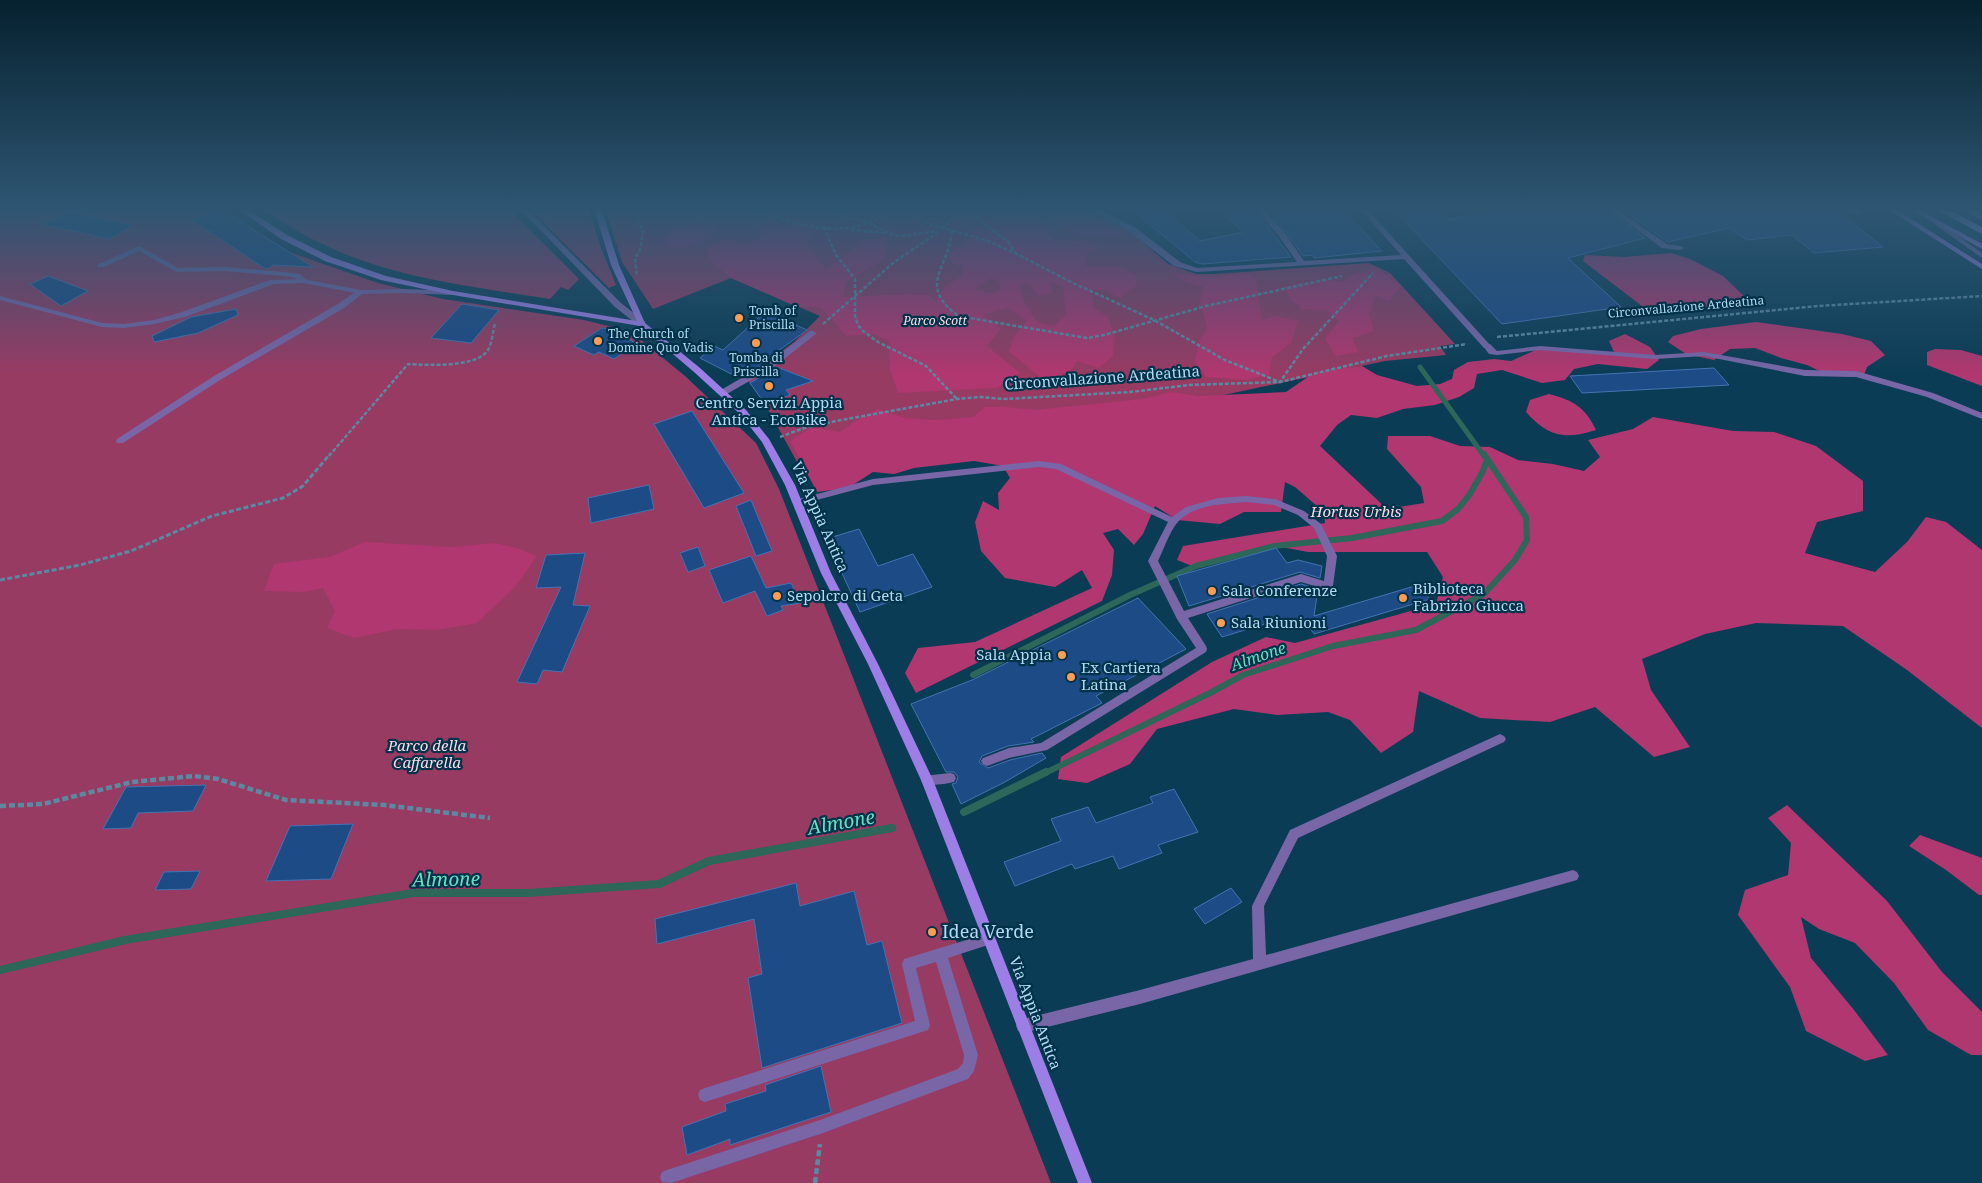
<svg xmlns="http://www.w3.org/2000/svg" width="1982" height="1183" font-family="'Noto Serif',serif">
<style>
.green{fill:#973b63}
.forest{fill:#b0376f;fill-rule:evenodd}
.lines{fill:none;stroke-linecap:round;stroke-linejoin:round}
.stream-far2{stroke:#2c6759;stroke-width:5}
.stream-far1{stroke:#2c6759;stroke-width:6}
.stream{stroke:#2c6759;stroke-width:8}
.building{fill:#1d4b86;stroke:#4473b1}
.path-far2{stroke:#5c89a2;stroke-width:2.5;stroke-dasharray:4 2;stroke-linecap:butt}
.path-far1{stroke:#5c89a2;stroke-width:3;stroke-dasharray:5 2.5;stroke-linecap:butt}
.path{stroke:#5c89a2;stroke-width:4.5;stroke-dasharray:6 3;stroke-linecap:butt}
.lane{fill:#7866a7;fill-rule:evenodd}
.street{fill:#7866a7;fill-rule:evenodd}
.secondary{fill:#9d7de6;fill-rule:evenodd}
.primary{fill:#b39eed;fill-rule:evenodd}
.poi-dot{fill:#fd9d54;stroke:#003249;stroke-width:2}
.labels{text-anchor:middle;stroke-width:4.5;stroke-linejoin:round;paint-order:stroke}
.far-street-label{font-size:12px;fill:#b2daf3;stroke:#003249}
.far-poi-label{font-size:12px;fill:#b2daf3;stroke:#003249;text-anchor:start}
.far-park-label{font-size:12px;font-style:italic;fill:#fbdae5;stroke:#003249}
.street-label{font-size:15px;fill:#b2daf3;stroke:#003249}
.poi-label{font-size:15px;fill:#b2daf3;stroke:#003249;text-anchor:start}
.park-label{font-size:15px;font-style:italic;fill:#fbdae5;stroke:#003249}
.water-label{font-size:16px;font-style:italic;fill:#66dfc3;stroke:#003249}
.near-poi-label{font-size:18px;fill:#b2daf3;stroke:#003249;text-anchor:start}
.near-water-label{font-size:19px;font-style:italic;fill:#66dfc3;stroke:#003249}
</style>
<rect width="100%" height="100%" fill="#0b3c55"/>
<g class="green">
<path d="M0 208H225L222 209 289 252 378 283 443 299 584 320 625 330 640 339 685 376 756 443 779 489 1051 1183H0Z"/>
<path d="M261 208H508L579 279 568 290 561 287 550 299C481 288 409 280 345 254 315 242 288 226 261 208Z"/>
<path d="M529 208H588L601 248 616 285 609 288Z"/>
<path d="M605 208H1084L1131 232 1168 264 1196 274H1214L1369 263 1390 273 1455 344 1440 346 1446 355 1385 361 1129 415 904 439 802 471 765 404 746 378 794 342 820 316 731 278 653 309 622 262Z"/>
</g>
<g class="forest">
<path d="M967 208H1037L1039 215 1050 225 1048 234 1055 242 1082 241 1101 245 1088 254 1085 266H1118L1136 275 1137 285 1120 298 1105 290H1091L1094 308 1108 317 1115 338 1113 356 1099 368 1077 361 1073 368 1047 382 1009 352 1014 336 1027 321 1008 308 983 315 1001 329 987 346 1020 373 997 388 898 393 890 369 889 341 873 334 846 336 821 307H797L731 278 709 259 707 250 713 243 730 241 748 243 759 240 761 233 756 224 758 217 773 218 786 223C802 217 806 217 819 228L806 242 826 269 845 256 861 241 887 237 885 259 846 282 843 297 909 294 927 295 936 301 944 287 963 275 962 266 953 264 948 254C963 246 972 240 978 223L972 222 967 228H956L949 221ZM991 278 1000 282 1001 290 990 293 975 289ZM1050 282 1063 287 1066 314 1054 326 1037 322 1024 302 1019 283 1030 285 1038 296 1052 293Z"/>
<path d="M1042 208H1080L1124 231 1122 237C1091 236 1061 238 1042 208Z"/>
<path d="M696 223 714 225 718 229C710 242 686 247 672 248L665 241 672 231Z"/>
<path d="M1671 253 1690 259 1723 276 1746 298 1704 310 1677 311 1642 306 1583 261 1585 255 1624 257Z"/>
<path d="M1376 268 1401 286 1389 301 1375 295 1369 313 1374 331 1353 338 1358 352 1336 356 1325 339 1339 321 1326 310 1302 309 1291 300 1284 287 1321 279 1343 282 1352 275Z"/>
<path d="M1174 273 1205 277 1250 274 1256 278 1262 320 1275 316 1298 321 1291 343 1272 357 1269 375 1246 380 1206 377 1195 362 1199 341 1207 328 1200 300 1204 287C1193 285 1180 283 1174 273Z"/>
<path d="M1756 322 1842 334 1871 341 1885 355 1867 367 1863 377 1830 376 1807 365 1781 358 1755 348 1730 349 1714 360 1686 354 1668 342 1673 336 1701 329Z"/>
<path d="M1625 334 1650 347 1659 360 1647 369 1598 364 1574 369 1565 380 1542 383 1502 370 1477 374 1474 388 1459 397 1435 405 1403 409 1377 418 1351 415 1337 425 1320 446 1387 509 1424 503 1421 487 1387 449 1388 436H1430L1460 446 1490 447 1518 460 1553 464 1584 471 1600 457 1588 440 1633 429 1653 417 1733 431 1774 432 1816 446 1863 481V511L1817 522 1805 553 1875 572 1907 542 1926 517 1946 522 1982 550V728L1907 670 1843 626 1756 623 1705 634 1642 659 1651 690 1690 747 1654 757 1595 707 1550 722 1480 718 1419 691 1413 732 1381 753 1350 720 1328 712 1277 715 1234 709 1157 729 1130 764 1087 783 1058 779 1061 757 1212 662 1266 637 1295 643 1436 604 1443 577 1427 552H1308L1276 546 1197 568 1177 560 1183 546 1325 523 1324 512 1295 487 1285 482 1281 512H1244L1220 524 1177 520 1155 506 1143 534 1134 545 1118 529 1103 533 1114 550 1112 575 1102 601 916 693 905 673 918 648 975 642 1092 588 1082 570 1055 587 1005 578 981 551 975 522 983 501 999 510 998 493 1010 478 1003 466 974 461 914 468 894 474 873 472 848 488 817 492 790 441 812 427 840 432 854 422 878 409 905 418 936 420 973 417 985 407H1006L1035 410 1142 399 1172 392 1198 396 1286 392 1315 372 1362 366 1377 375 1417 386 1440 384 1452 379 1454 370 1468 362 1494 359 1511 361 1538 349 1614 352 1609 341Z"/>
<path d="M1935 349 1961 350 1982 356V386L1927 365V352Z"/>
<path d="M1549 394C1574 401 1584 406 1596 430 1565 440 1548 437 1526 412L1530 400Z"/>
<path d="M365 542 452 547 495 543 517 548 537 556 516 586 477 623 437 630 397 629 354 638 327 628 335 611 323 588 303 592 264 591 274 564 329 557Z"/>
<path d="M1787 805 1887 901 1942 972 1982 1012V1055H1971L1928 1030 1894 983 1855 943 1819 929 1801 917 1811 958 1854 1010 1888 1055 1865 1061 1806 1031 1790 987 1738 915 1745 890 1788 875 1791 843 1768 818Z"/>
<path d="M1920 835 1982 858V895H1979L1946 870 1909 846Z"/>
</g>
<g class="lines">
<path class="stream-far2" d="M1420 367 1484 456"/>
<g class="stream-far1">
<path d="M973 675 1130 595 1196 566 1274 546 1352 538 1442 521 1458 509 1470 494 1483 471 1487 459"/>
<path d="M1043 774 1212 692 1243 675 1333 646 1416 630 1484 594 1515 560 1527 540 1526 517 1484 454"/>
</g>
<g class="stream">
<path d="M964 812 1046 772"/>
<path d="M0 970 125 940 413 893H528L659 884 709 861 892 828"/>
</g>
</g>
<g class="building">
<path d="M221 208 257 232 313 267 273 265 268 269 264 268 192 220Z"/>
<path d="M1130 208H1161L1200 241 1243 232 1217 208H1253L1291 257 1202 264 1195 262Z"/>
<path d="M1265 208H1341L1382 251 1314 258 1312 255 1303 256 1286 232Z"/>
<path d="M1392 208H1437L1450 219 1511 208H1605L1645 238 1568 258 1621 307 1502 324Z"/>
<path d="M1619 208H1830L1845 217 1883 247 1814 253 1792 235 1747 240 1729 228 1668 242Z"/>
<path d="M72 212 133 225 110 239 42 224Z"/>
<path d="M48 276 88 291 61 306 30 284Z"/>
<path d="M462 304 499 310 471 343 431 338Z"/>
<path d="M236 309 238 315 198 333 154 342 152 336 191 317Z"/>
<path d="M766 311 807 330 763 362 765 363 739 378 700 358 714 346 723 350Z"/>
<path d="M602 328 628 331 621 336 636 343 614 359 599 352 594 355 574 346Z"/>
<path d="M777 367 813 381 786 390 790 395 765 404 750 383Z"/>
<path d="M1714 368 1729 385 1582 393 1570 376Z"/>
<path d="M692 411 744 493 704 508 654 424Z"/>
<path d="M649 485 654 509 591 523 588 498Z"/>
<path d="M751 500 772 551 756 556 736 506Z"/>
<path d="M859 529 878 566 913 554 932 587 860 612 826 539Z"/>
<path d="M698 547 705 566 688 572 680 553Z"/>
<path d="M1276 548 1287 563 1298 560 1322 566 1320 578 1300 572 1189 606 1177 576Z"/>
<path d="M585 553 573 605 590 606 562 672 543 670 537 684 517 682 561 587 536 588 546 555Z"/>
<path d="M751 556 766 588 791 583 801 603 781 606 783 610 767 616 755 591 723 603 709 570Z"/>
<path d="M1301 584 1318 589 1314 616 1418 585 1430 599 1314 634 1304 619 1285 624 1281 619 1222 637 1207 614Z"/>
<path d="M1138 598 1186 649 1096 696 1102 703 1031 739 1034 742 1008 746 982 756 979 762 988 768 1010 760 1042 753 1046 758 1005 782 961 804 952 784 956 783 958 777 954 772H946L911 704 972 680Z"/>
<path d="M206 785 193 811 138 813 131 828 103 829 126 787Z"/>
<path d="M1174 789 1198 832 1158 845 1162 853 1119 869 1113 856 1075 869 1072 864 1015 886 1004 862 1061 841 1051 819 1088 807 1096 823 1153 803 1150 797Z"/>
<path d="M353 824 331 879 266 881 290 826Z"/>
<path d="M200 871 191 889 155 890 164 872Z"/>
<path d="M796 883 800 906 854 891 867 945 882 941 902 1023 762 1068 748 978 762 974 754 919 657 944 655 919Z"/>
<path d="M1231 888 1242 902 1205 924 1194 909Z"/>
<path d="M821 1066 831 1112 730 1145V1139L687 1155 682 1127 726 1111 725 1104 766 1091 765 1085Z"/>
</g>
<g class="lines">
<g class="path-far2">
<path d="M634 208 643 232 640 250 635 258 637 277"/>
<path d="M746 208C800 224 844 245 895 208"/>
<path d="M897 208 930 224 985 240 1015 253 1073 283 1154 320 1225 360 1280 382 1303 349 1373 273"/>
<path d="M965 208 1008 242 1015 252"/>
<path d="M750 209H821L867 222 891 234 901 236 939 231"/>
<path d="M824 227 836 255 855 279V316L858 325 863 331 878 342 926 366 957 399"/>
<path d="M942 229 954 216 955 208"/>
<path d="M851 230 887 233"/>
<path d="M952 231C948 271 917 284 958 316L1087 338 1104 335 1206 306 1342 276"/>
<path d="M823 324 893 263 937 233"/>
<path d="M1497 337 1818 306 1982 296"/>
<path d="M780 437 804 428 836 421 957 399 980 397 1005 399 1130 392 1189 385 1280 382 1387 356 1467 344"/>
<path d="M329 456 408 364C427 365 477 368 488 350 492 343 493 331 495 323"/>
</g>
<path class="path-far1" d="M0 580 80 565 131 551 212 516 283 498 303 486 330 454"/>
<g class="path">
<path d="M0 806 43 804 132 782 194 776 218 779 286 800 384 805 490 818"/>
<path d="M815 1183 820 1144"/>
</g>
<g class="lane">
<path d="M519 208H526L621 303 645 322V326H639L615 307Z"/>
<path d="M1927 217H1931L1982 253V258L1927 219Z"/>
<path d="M139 246 178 268 225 267 284 272 300 274 307 281 303 283 295 278 284 276 225 271 177 272 139 251 104 267H98L97 265Z"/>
<path d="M358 290H364L365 292 344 308 220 380 123 443H117L116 441 117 439 214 376 338 304Z"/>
<path d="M810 331H813L817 333 774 367 725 395H719V391L768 363Z"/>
<path d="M1484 344H1490L1497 351 1540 346 1655 355 1704 352 1805 370 1856 371 1933 393 1982 413V419L1927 397 1856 377 1805 376 1704 356 1655 359 1540 350 1497 355 1489 354 1483 346Z"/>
<path d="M1039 461 1061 464 1172 517 1186 507 1218 498 1246 496 1275 499 1304 511 1321 524 1337 556 1333 586 1328 590 1301 582 1188 618 1206 646 1207 649 1206 652 1047 750 1009 758 987 766 983 764 981 761 983 758 1009 748 1041 743 1196 648 1177 619 1148 561 1168 522 1056 469 1039 467 873 485 798 505 793 502 795 500 873 479ZM1246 502 1274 505 1298 515 1314 528 1327 556 1324 581 1301 574 1184 611 1158 561C1164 549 1169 533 1177 523 1193 504 1224 504 1246 502Z"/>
<path d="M1500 734 1504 736 1506 739 1504 742 1298 838 1264 906 1266 955 1573 870 1577 872 1579 876 1577 880 1140 1004 1023 1033 1018 1031 1016 1026 1018 1021 1023 1019 1140 990 1253 959 1252 906 1290 830Z"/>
<path d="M950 773 954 774 956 778 954 782C946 784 932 786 923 784L921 780 923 776Z"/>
<path d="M989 933 994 935 995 939 994 943 948 958 978 1055 974 1071 968 1079 823 1133 671 1183 662 1182 660 1177 662 1172 667 1170 823 1119 958 1069 963 1063 964 1055 936 962 916 968 930 1025 928 1030 705 1102 700 1100 698 1095 700 1090 705 1088 915 1021 902 964 904 959Z"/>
</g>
<g class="street">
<path d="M1087 208H1096L1136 228 1180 262 1197 268 1297 262 1279 236 1255 208H1262L1285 233 1304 261 1401 255 1359 208H1366L1491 346 1487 348H1484L1404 259 1197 272 1174 266 1130 232Z"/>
<path d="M1607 208H1615L1667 244 1680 246 1684 248 1680 250 1662 248Z"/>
<path d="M1846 208H1863L1860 214 1858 215Z"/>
<path d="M303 279 361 290 405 289 452 291 456 293 452 295 405 293 361 294 303 283 274 284 185 317 154 324 124 328 102 327 0 300V296L102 323 124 324 154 320 179 313 270 280Z"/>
</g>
<g class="secondary">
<path d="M237 208H245L287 235 331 257 386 276 453 291 637 321 611 265 594 208H601L619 265 645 323 700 368 746 410 769 439 795 485 831 573 878 664 933 780 1092 1183H1078L921 780 868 664 821 573 785 485 762 442 740 414 694 372 640 326 453 295 381 280 325 261 281 239Z"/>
<path d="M1886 208H1894L1982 264V269Z"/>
<path d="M1908 208H1916L1982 244V249Z"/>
</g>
<g class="primary">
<path d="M1934 208H1945L1982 227V234Z"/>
<path d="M1962 208H1973L1982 213V220Z"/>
</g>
</g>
<linearGradient id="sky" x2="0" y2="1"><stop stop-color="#06212f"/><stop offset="0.56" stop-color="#2e5673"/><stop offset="1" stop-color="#2e5673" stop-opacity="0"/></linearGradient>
<rect width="1982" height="374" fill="url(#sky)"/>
<g class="poi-dot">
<circle cx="739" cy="318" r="5"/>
<circle cx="598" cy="341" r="5"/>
<circle cx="756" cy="343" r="5"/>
<circle cx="769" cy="386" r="5"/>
<circle cx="1212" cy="591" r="5"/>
<circle cx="777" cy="596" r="5"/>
<circle cx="1403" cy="598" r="5"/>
<circle cx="1221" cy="623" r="5"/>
<circle cx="1062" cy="655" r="5"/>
<circle cx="1071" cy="677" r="5"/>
<circle cx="932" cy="932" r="5"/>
</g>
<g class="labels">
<g class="far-street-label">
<text transform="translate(1686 307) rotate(-5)" y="4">Circonvallazione Ardeatina</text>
</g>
<g class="far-poi-label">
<text x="749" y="315">Tomb of<tspan x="749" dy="14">Priscilla</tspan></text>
<text x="608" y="338">The Church of<tspan x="608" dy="14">Domine Quo Vadis</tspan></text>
<text x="756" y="362" text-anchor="middle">Tomba di<tspan x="756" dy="14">Priscilla</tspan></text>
</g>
<g class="far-park-label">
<text x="935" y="325">Parco Scott</text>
</g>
<g class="street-label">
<text transform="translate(1102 378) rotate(-4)" y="5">Circonvallazione Ardeatina</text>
<text transform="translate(820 517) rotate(66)" y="5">Via Appia Antica</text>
<text transform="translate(1035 1013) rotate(69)" y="5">Via Appia Antica</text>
</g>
<g class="poi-label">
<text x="769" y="408" text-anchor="middle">Centro Servizi Appia<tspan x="769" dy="17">Antica - EcoBike</tspan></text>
<text x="1413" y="594">Biblioteca<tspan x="1413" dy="17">Fabrizio Giucca</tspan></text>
<text x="1222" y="596">Sala Conferenze</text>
<text x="787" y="601">Sepolcro di Geta</text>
<text x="1231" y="628">Sala Riunioni</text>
<text x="1052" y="660" text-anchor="end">Sala Appia</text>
<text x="1081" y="673">Ex Cartiera<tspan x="1081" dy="17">Latina</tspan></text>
</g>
<g class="park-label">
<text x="1356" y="517">Hortus Urbis</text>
<text x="427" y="751">Parco della<tspan x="427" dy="17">Caffarella</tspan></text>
</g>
<g class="water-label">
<text transform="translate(1258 656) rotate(-19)" y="6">Almone</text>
</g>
<g class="near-poi-label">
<text x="942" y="938">Idea Verde</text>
</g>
<g class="near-water-label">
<text transform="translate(841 822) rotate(-10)" y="7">Almone</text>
<text transform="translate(446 879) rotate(-1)" y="7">Almone</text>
</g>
</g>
</svg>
